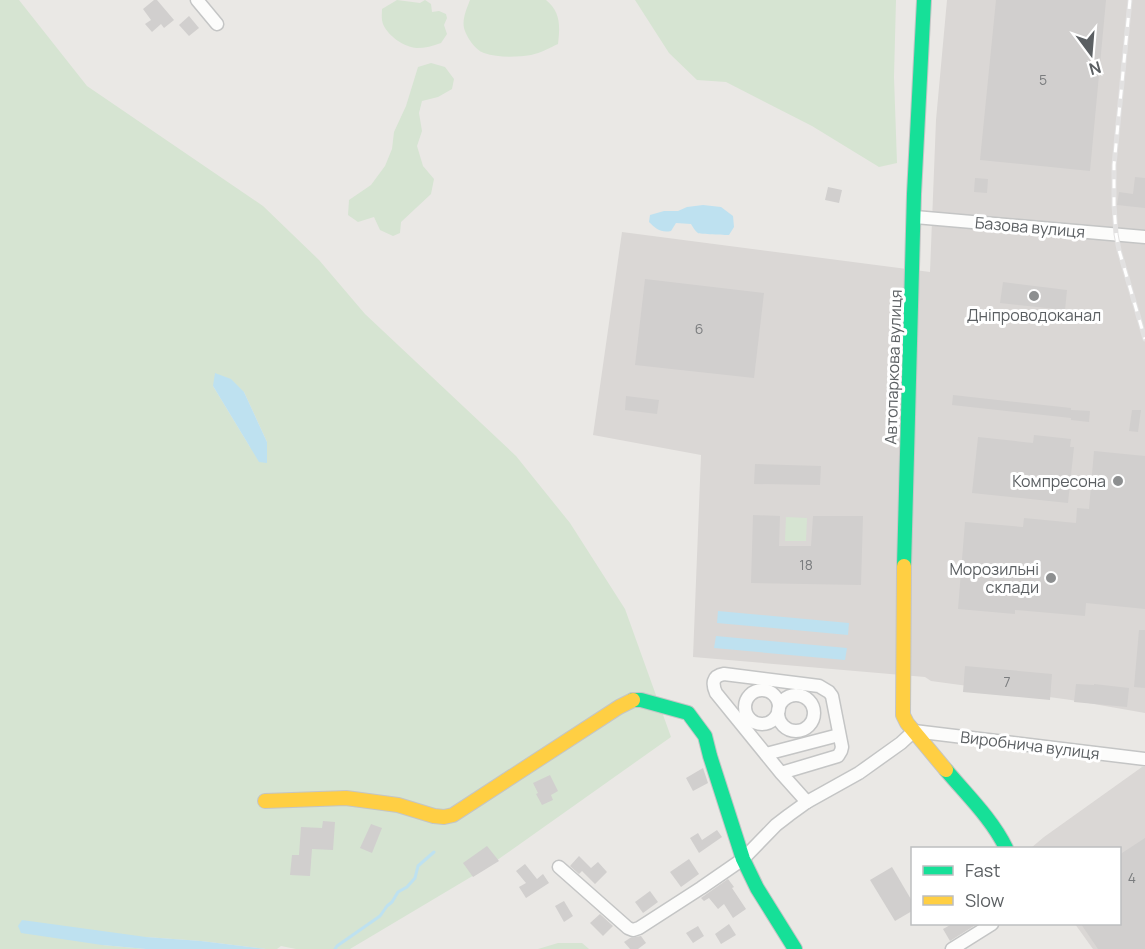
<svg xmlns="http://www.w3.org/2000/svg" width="1145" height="949" font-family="Manrope,sans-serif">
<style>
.industrial{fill:#dad7d5}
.green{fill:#d6e4d2;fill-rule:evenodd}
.water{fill:#bee1f0}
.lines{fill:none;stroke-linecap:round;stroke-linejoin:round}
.stream{stroke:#bee1f0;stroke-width:3}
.building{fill:#d1cfce}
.street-casing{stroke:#c4c5c5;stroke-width:15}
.fast-casing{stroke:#c4c5c5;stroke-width:16}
.slow-casing{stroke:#c4c5c5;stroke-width:16}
.street{stroke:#fcfcfb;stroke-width:12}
.fast{stroke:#16e098;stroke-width:14}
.slow{stroke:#ffcf43;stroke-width:14}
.rail-casing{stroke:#e2e1e1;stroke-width:5}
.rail{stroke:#fff;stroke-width:3;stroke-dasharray:9;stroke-linecap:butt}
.poi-dot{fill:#8d8f90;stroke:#fff;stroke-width:2}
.labels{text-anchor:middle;stroke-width:6;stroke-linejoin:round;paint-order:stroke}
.number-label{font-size:14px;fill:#7a7c7e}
.street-label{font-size:16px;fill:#5b5f62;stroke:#fff}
.poi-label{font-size:16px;fill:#5b5f62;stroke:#fff;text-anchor:end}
</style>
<rect width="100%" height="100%" fill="#eae8e5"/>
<g class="industrial">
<path d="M947 0H1145V713L1071 700 931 681 925 677 693 657 701 455 593 435 622 232 930 272 936 120Z"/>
<path d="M1142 767H1145V949H1093L1075 924H1120V848H1031L1044 837Z"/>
</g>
<g class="green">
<path d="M0 0H19L87 86 263 206 319 260 365 314 516 456 570 523 625 609 671 737 486 868 350 949H296L281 946 277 949H266L201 941 146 937 102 945 146 949H0ZM213 386 244 392 267 442 250 447Z"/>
<path d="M397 0 420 3 425 0 431 4 432 12 439 11 446 14 447 18 444 25 447 34 441 43C433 46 425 48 417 48 404 47 388 36 383 24 381 19 382 14 382 9Z"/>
<path d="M470 0H546C561 12 560 27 558 44 549 48 541 53 531 55 517 57 498 58 484 53 475 50 466 36 464 28 462 19 467 8 470 0Z"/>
<path d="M635 0H896L894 77 897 163 879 167 812 126 726 82 697 80 669 53Z"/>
<path d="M431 63 445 67 454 79 452 89 438 97 422 101 419 113 422 131 417 146 423 166 434 179 431 194 401 222 400 233 393 236 380 230 374 217 358 222 348 215 349 200 371 185 385 166 392 149 394 132 406 106 418 67Z"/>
<path d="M786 517 807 518 806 541H785Z"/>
<path d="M558 943H582L589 949H538Z"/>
</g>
<g class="water">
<path d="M703 205 721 207 733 216 734 227 729 235C726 235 699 234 698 233 695 231 693 227 691 224L676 223 671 231C661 233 656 229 649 222L650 215 664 211H678L687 207Z"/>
<path d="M215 373 231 379 244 392 267 442V463L259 462 213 386Z"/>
<path d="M718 611 849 623 848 635 717 623Z"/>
<path d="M716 636 847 648 845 660 714 648Z"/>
<path d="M22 920 146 937 201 941 266 949H146L102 945 21 933 18 926Z"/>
</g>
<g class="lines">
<path class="stream" d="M335 949 337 946 380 916 387 906 392 902 398 892 407 887 415 878 418 866 434 852"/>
</g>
<g class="building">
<path d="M154 0H157L174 20 164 28 161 24 152 32 145 24 151 20 143 9Z"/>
<path d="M996 0H1106L1090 171 980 160Z"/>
<path d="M189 16 199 28 189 36 179 25Z"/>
<path d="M1135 177 1145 178V208L1117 205 1119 192 1133 194Z"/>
<path d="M975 178 988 179 987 193 974 192Z"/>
<path d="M828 187 842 190 839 203 825 200Z"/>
<path d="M645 279 764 293 754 378 635 365Z"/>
<path d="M1003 282 1067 290 1065 310 1000 303Z"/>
<path d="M953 395 1071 408V410L1090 411 1089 422 1071 420V418L952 405Z"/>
<path d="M626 396 659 400 657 414 625 410Z"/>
<path d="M1132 410H1141L1138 432 1129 431Z"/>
<path d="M1034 435 1071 439 1070 447H1074L1068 503 972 493 978 437 1033 443Z"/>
<path d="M1094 451 1145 456V609L1086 603 1085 616 1015 610V614L958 609 965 522 1023 527 1024 518 1076 523 1077 508 1089 509Z"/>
<path d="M755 464 821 466 820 485 754 484Z"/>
<path d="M753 515 780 516 779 546H811L813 516H863L861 585 751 583Z"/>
<path d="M1139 630H1145V688L1134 687Z"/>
<path d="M965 666 1052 674 1050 700 963 692Z"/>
<path d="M1076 684 1094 685V684L1129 688 1127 707 1074 702Z"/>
<path d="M703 768 708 783 693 791 686 778Z"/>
<path d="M550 775 558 791 551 795 553 800 542 805 536 794 538 793 533 783Z"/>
<path d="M323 821 335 822 333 850 312 849 310 876 290 875 292 855H299L301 827 322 828Z"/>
<path d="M371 824 382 828 372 853 360 848Z"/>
<path d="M717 830 722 837 699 853 690 838 698 833 702 840Z"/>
<path d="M1145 838V949H1098L1081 924H1119V855Z"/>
<path d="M487 846 499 861 473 877 463 863Z"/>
<path d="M579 856 591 868 598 862 607 872 595 884 582 871 579 874 570 866Z"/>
<path d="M689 859 699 874 681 887 670 872Z"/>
<path d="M525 864 537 879 543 874 549 883 526 898 519 887 526 883 516 871Z"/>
<path d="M892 867 912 901V911L895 921 870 880Z"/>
<path d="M728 879 734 887 732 888 746 909 733 918 724 904 718 909 709 898 704 901 701 898Z"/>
<path d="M650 891 658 902 643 913 635 902Z"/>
<path d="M564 901 573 916 564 922 555 906Z"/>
<path d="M600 914 613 926 603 936 590 923Z"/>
<path d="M729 924 736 935 721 944 715 934Z"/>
<path d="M952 924H977L950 941 943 929Z"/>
<path d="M698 926 704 936 693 943 686 933Z"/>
<path d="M641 936 646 943 638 949H630L624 942 630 938Z"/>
</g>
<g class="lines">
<g class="street-casing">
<g id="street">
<path d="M197 0 217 24"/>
<path d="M915 217 1145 237"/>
<circle cx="762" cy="707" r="17"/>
<circle cx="796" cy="713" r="18"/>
<path d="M766 754 839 735"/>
<path d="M781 773 838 756 841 751 842 747 832 696 829 692 819 686 724 674C712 676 712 684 716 693L781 773 807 802"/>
<path d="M559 867 628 928 633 930 639 928 701 888 743 859 776 825 789 815 807 802 859 773 901 743 914 731 1145 759"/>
<path d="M952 949 992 924"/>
</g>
</g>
<g class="fast-casing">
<g id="fast">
<path d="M904 566 914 194 924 0"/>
<path d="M633 700H641L688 713 705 736 710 756 743 859 757 888 795 949"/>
<path d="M946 770C967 795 992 819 1006 848"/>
</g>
</g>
<g class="slow-casing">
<g id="slow">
<path d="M904 566 903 715 907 723 946 770"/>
<path d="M265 801 346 798 398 805 434 816 444 817 453 815 619 707 633 700"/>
</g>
</g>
<use href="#street" class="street"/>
<use href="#fast" class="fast"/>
<use href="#slow" class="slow"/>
<g class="rail-casing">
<path id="rail" d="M1130 0 1114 165V205L1116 234 1119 250 1145 339"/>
</g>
<use href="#rail" class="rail"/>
</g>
<g class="poi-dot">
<circle cx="1034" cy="296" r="6"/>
<circle cx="1118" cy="481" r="6"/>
<circle cx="1051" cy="578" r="6"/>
</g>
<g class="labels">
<g class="number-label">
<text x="1043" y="85">5</text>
<text x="699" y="334">6</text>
<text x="806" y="570">18</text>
<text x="1007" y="687">7</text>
<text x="1132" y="883">4</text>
</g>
<g class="street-label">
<text transform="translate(1030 227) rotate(5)" y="6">Базова вулиця</text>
<text transform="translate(893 367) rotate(-88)" y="6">Автопаркова вулиця</text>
<text transform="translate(1030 745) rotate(7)" y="6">Виробнича вулиця</text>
</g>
<g class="poi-label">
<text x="1034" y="321" text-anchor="middle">Дніпроводоканал</text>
<text x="1106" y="487">Компресона</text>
<text x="1039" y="575">Морозильні<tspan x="1039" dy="18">склади</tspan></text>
</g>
</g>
<rect x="911" y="847" width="210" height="78" fill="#ffffff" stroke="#bdbfc0" stroke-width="1.5"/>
<rect x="923" y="866" width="30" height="9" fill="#16e098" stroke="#bdbfc0" stroke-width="1.5"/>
<text x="965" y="877" font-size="18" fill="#5b5f62">Fast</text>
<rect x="923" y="896" width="30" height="9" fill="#ffcf43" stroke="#bdbfc0" stroke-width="1.5"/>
<text x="965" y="907" font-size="18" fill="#5b5f62">Slow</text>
<g transform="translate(1091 54) rotate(164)" stroke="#ffffff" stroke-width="4.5" paint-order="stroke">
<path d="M0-4.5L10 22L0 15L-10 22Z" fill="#5b5f62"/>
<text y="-9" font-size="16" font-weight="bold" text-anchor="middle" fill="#5b5f62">N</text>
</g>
</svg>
